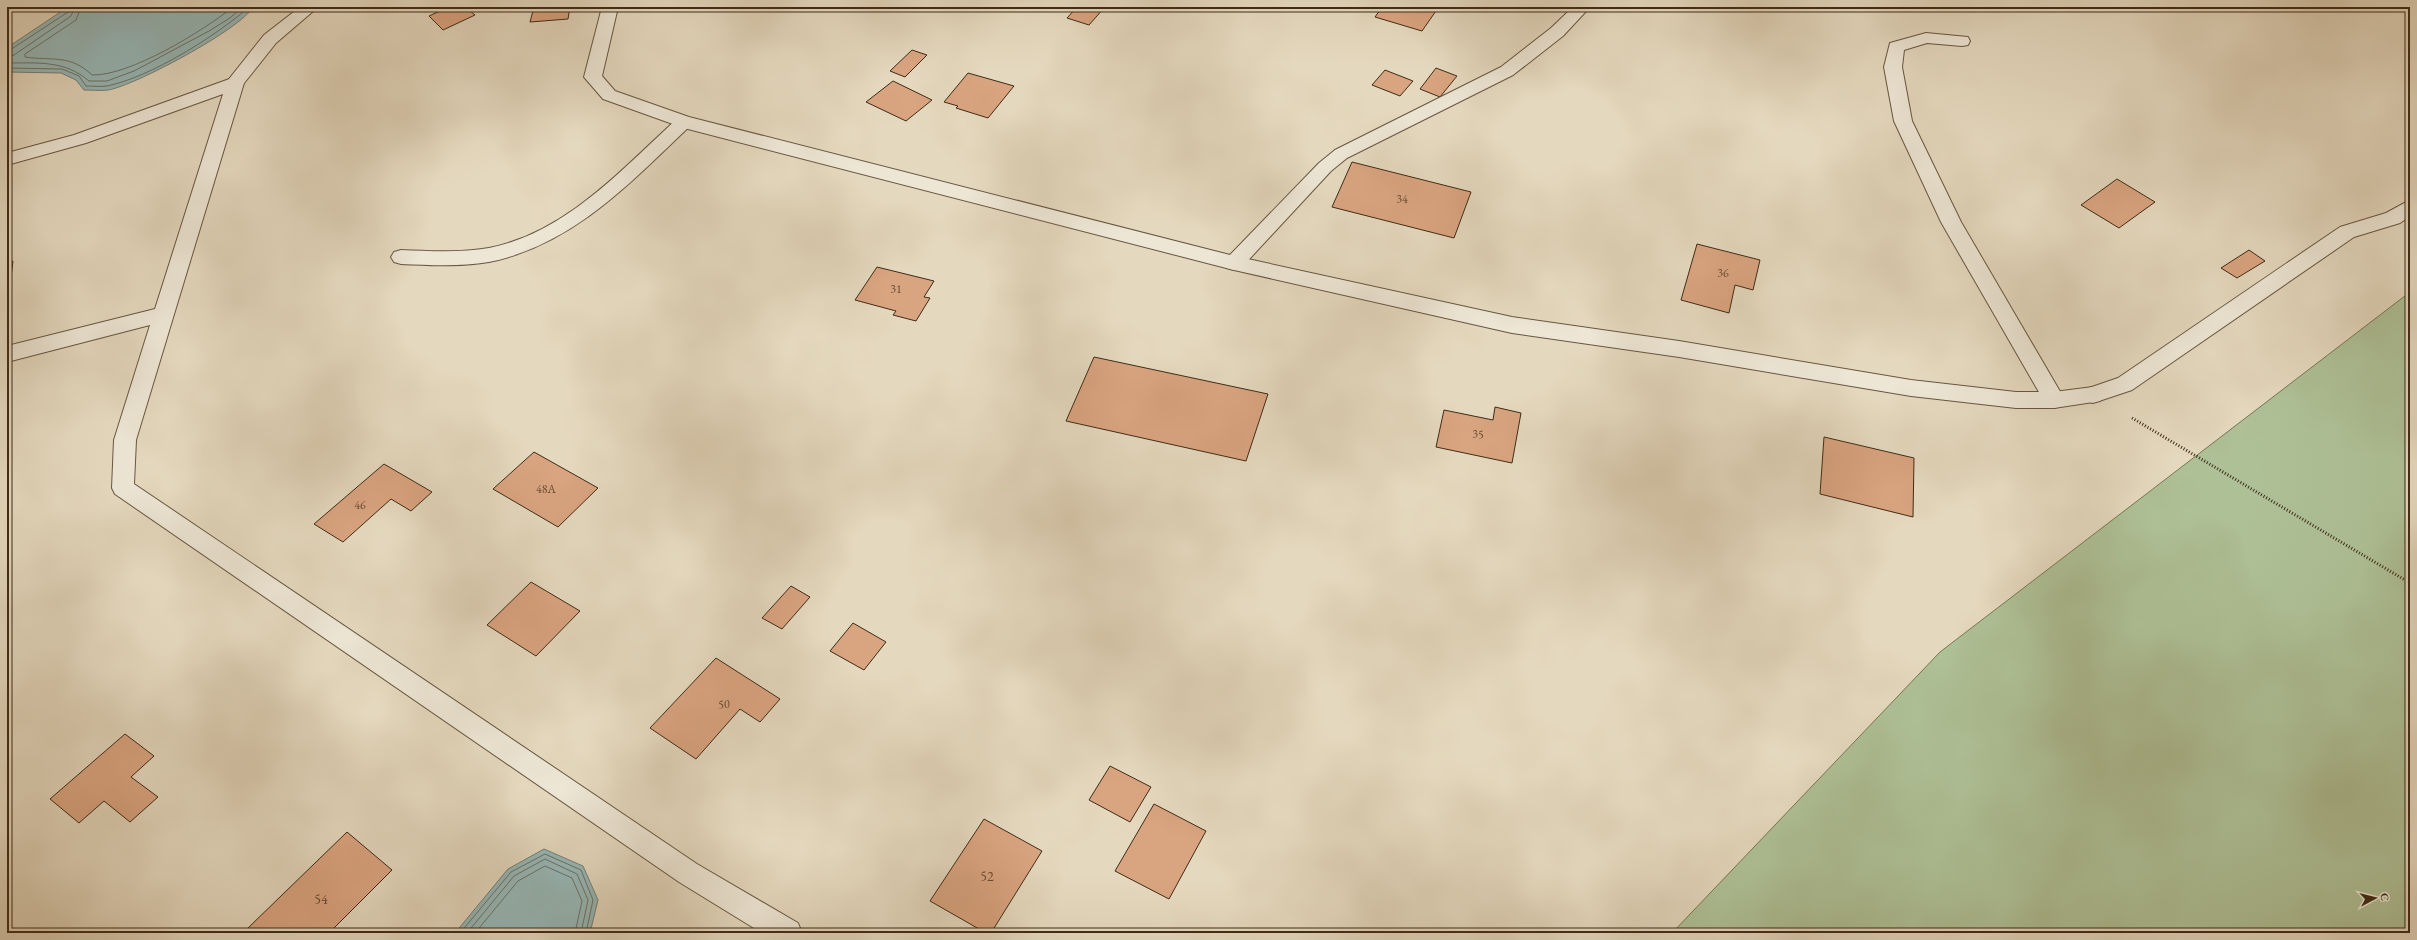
<svg xmlns="http://www.w3.org/2000/svg" width="2417" height="940" font-family="'EB Garamond',serif">
<style>
.green{fill:#aec096;stroke:#767656}
.water{fill:#97b8b8;stroke:#748077}
.lines{fill:none;stroke-linecap:round;stroke-linejoin:round}
.shore{stroke:#6b7267;stroke-width:1}
.building{fill:#d9a480;stroke:#3f2b16}
.lane-casing{stroke:#685640;stroke-width:2}
.street-casing{stroke:#685640;stroke-width:2}
.path{stroke:#3f2b16;stroke-width:3;stroke-dasharray:1 2;stroke-linecap:butt}
.lane{fill:#ede6d5;fill-rule:evenodd}
.street{fill:#ede6d5;fill-rule:evenodd}
.labels{text-anchor:middle;stroke-width:3;stroke-linejoin:round;paint-order:stroke}
.number-label{font-size:12px;fill:#664930}
.near-number-label{font-size:14px;fill:#664930}
</style>
<rect width="100%" height="100%" fill="#e4d8be"/>
<filter id="stains"><feTurbulence type="fractalNoise" baseFrequency=".005" numOctaves="4"/><feColorMatrix values="0 0 0 0 .2 0 0 0 0 .09 0 0 0 0 .02 0 0 0 .5 -.17"/></filter>
<radialGradient id="worn" r=".72"><stop offset=".6" stop-color="#630" stop-opacity="0"/><stop offset="1" stop-color="#630" stop-opacity=".3"/></radialGradient>
<path class="green" d="M2410 292V933H1672L1940 652Z"/>
<g class="water">
<path d="M68 7H253C241 29 134 86 108 90 100 91 91 90 84 90L76 80 61 73 7 72V50L11 45Z"/>
<path d="M544 849 583 866 598 900 590 933H455L508 869Z"/>
</g>
<g class="lines">
<g class="shore">
<path d="M81 7 76 20 25 54V57C52 61 70 54 92 75 130 76 203 31 233 7"/>
<path d="M7 52 68 12 70 7"/>
<path d="M7 57 14 55 71 16 75 7"/>
<path d="M7 63C37 63 65 60 89 81H107L134 71 209 31 230 18 242 7"/>
<path d="M7 68 62 69 79 76 86 86C93 86 101 87 107 86 151 77 216 36 249 7"/>
<path d="M460 933 511 872 545 854 581 870 593 900 586 933"/>
<path d="M467 933 514 876 545 859 577 874 588 900 581 933"/>
<path d="M475 933 518 881 545 866 572 878 582 901 575 933"/>
</g>
</g>
<g class="building">
<path d="M449 7H465L475 15 443 30 429 16Z"/>
<path d="M534 7H570L568 19 530 22Z"/>
<path d="M1077 7H1101L1104 8 1089 25 1067 18Z"/>
<path d="M1382 7H1434L1438 8 1422 31 1375 17Z"/>
<path d="M912 50 927 55 905 77 890 71Z"/>
<path d="M1436 68 1457 76 1440 97 1420 89Z"/>
<path d="M1385 70 1413 81 1400 96 1372 85Z"/>
<path d="M968 73 1014 86 988 118 956 108 958 106 944 102Z"/>
<path d="M893 81 932 100 906 121 866 102Z"/>
<path d="M1352 162 1471 192 1454 238 1332 207Z"/>
<path d="M2117 179 2155 202 2119 228 2081 205Z"/>
<path d="M1697 244 1760 260 1753 290 1735 285 1729 313 1681 300Z"/>
<path d="M2249 250 2265 261 2237 278 2221 268Z"/>
<path d="M13 261 9 293 7 294V263Z"/>
<path d="M877 267 934 281 924 297 930 298 916 321 893 315 896 311 855 300Z"/>
<path d="M1094 357 1268 394 1246 461 1066 421Z"/>
<path d="M1495 407 1521 413 1512 463 1436 447 1444 410 1493 420Z"/>
<path d="M1824 437 1914 458 1913 517 1820 494Z"/>
<path d="M534 452 598 488 558 527 493 489Z"/>
<path d="M384 464 432 492 411 511 391 499 343 542 314 524Z"/>
<path d="M531 582 580 611 536 656 487 625Z"/>
<path d="M791 586 810 597 782 629 762 618Z"/>
<path d="M853 623 886 642 864 670 830 651Z"/>
<path d="M716 658 780 699 760 722 740 709 696 759 650 728Z"/>
<path d="M125 734 154 756 131 777 158 797 130 822 104 801 79 823 50 799Z"/>
<path d="M1110 766 1151 787 1130 822 1089 800Z"/>
<path d="M1154 804 1206 831 1169 899 1115 871Z"/>
<path d="M984 819 1042 851 991 933H986L930 901Z"/>
<path d="M347 832 392 870 329 933H253L248 928Z"/>
</g>
<g class="lines">
<g class="lane-casing">
<g id="lane">
<path d="M1573 7H1590L1563 36 1513 75 1347 158 1331 171 1241 268 1234 270 1227 268 1224 263 1227 258 1319 163 1335 150 1501 67 1551 28Z"/>
<path d="M1926 33 1968 37 1970 41 1968 45 1962 46 1927 43 1904 50 1902 67 1912 121 1961 222 2065 400 2061 406 2054 408 2047 406 1941 222 1894 121 1884 67 1890 43Z"/>
<path d="M235 77 241 79 244 83 136 440 134 484 697 864 798 923 802 933H762L679 882 115 494 112 488 114 440 150 325 7 362V346L155 309 223 94 86 143 7 165V153L74 135Z"/>
<path d="M684 116 690 118 693 122 690 126C631 182 573 245 489 262 460 267 430 265 401 264L394 262 391 257 394 252 401 250C430 251 460 253 489 248 566 233 623 168 678 118Z"/>
<path d="M2410 200V216L2400 223 2354 237 2132 390 2093 403 2086 401 2082 395 2086 389 2118 378 2340 227 2386 213Z"/>
</g>
</g>
<g class="street-casing">
<g id="street">
<path d="M300 7H318L276 43 241 87H229L226 83 229 79 264 35Z"/>
<path d="M602 7H618L602 76 615 91 689 117 1234 256 1512 317 1679 341 1911 380 2016 392H2054L2093 387 2100 389 2104 395 2100 401 2054 408H2016L1911 396 1679 357 1512 333 1234 270 684 128 603 99 584 77Z"/>
</g>
</g>
<path class="path" d="M2132 418 2410 583"/>
<use href="#lane" class="lane"/>
<use href="#street" class="street"/>
</g>
<g class="labels">
<g class="number-label">
<text x="1402" y="203">34</text>
<text x="1723" y="277">36</text>
<text x="896" y="293">31</text>
<text x="1478" y="438">35</text>
<text x="546" y="493">48А</text>
<text x="360" y="509">46</text>
<text x="724" y="708">50</text>
</g>
<g class="near-number-label">
<text x="987" y="881">52</text>
<text x="321" y="904">54</text>
</g>
</g>
<rect width="2417" height="940" fill="none" stroke="#e4d8be" stroke-width="24"/>
<rect x="8" y="8" width="2401" height="924" fill="none" stroke="#3f2b16" stroke-width="2"/>
<rect x="12" y="12" width="2393" height="916" fill="none" stroke="#3f2b16"/>
<g transform="translate(2375 898) rotate(83)" stroke="#ede6d5" stroke-width="3" paint-order="stroke">
<path d="M0-3L7 15L0 10L-7 15Z" fill="#3f2b16"/>
<text y="-6" font-size="11" font-weight="bold" text-anchor="middle" fill="#3f2b16">С</text>
</g>
<rect width="100%" height="100%" filter="url(#stains)"/>
<rect width="100%" height="100%" fill="url(#worn)"/>
</svg>
